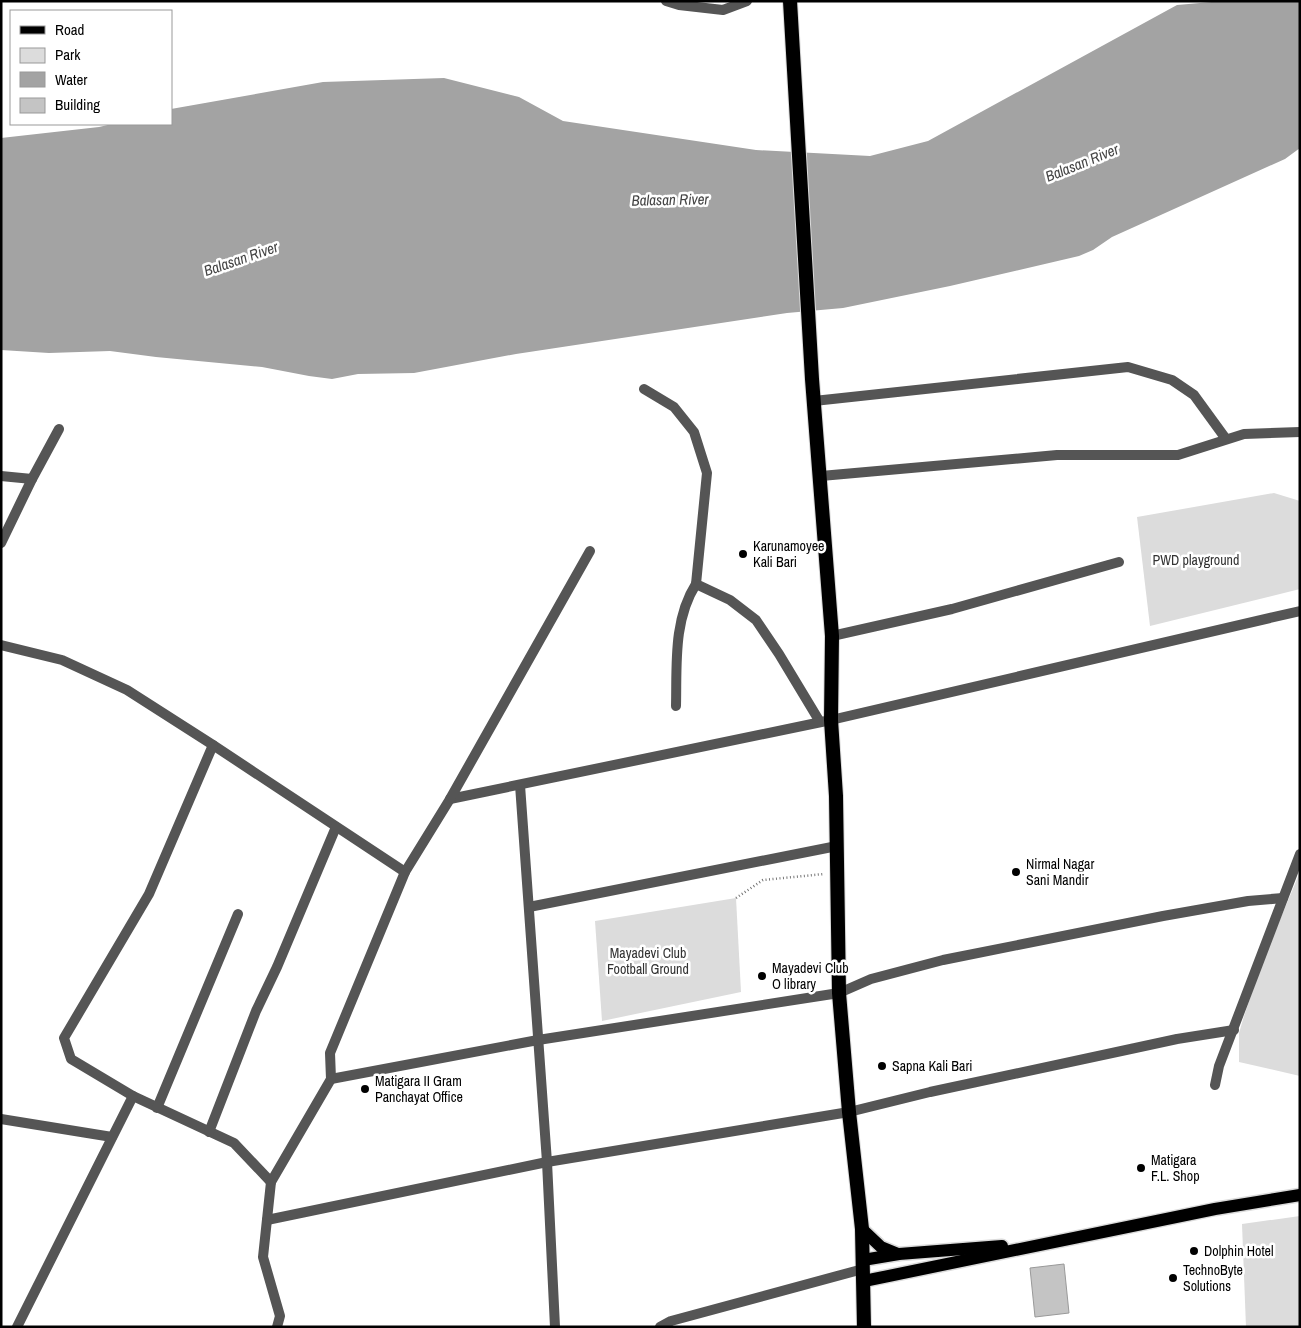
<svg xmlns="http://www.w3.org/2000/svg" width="1301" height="1328" font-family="'Archivo Narrow',sans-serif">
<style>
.green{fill:#dcdcdc}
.water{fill:#a3a3a3}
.building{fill:#c4c4c4;stroke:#999}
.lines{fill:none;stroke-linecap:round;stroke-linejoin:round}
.primary-casing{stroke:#dbdbdb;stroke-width:15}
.trunk-casing{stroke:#dbdbdb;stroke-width:16}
.path{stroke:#777;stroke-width:2.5;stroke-dasharray:1 2.5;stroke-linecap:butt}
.minor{stroke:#555;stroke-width:10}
.tertiary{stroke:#555;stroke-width:10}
.primary{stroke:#000;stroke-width:12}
.trunk{stroke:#000;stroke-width:14}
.poi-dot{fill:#000;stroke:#fff;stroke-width:2}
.labels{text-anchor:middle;stroke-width:5;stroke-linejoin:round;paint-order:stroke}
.poi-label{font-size:14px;fill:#000;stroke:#fff;text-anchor:start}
.park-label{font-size:14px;fill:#333;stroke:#fff}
.water-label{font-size:15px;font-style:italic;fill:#444;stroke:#fff}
</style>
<rect width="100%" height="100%" fill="#fff"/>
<g class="green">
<path d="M1274 493 1300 501V589L1150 626 1137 517Z"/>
<path d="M1300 872V1076L1239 1062V1033L1244 1016 1265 955Z"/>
<path d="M736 898 741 992 602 1021 595 921Z"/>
<path d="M1300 1216V1327H1246L1242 1224Z"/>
</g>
<path class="water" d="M1223 1H1300V148L1285 159 1112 237 1093 250 1079 256 950 286 843 308 787 313 516 354 414 373 358 374 332 379 309 376 262 367 156 357 110 351 49 353 1 350V138L99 127 112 124H171V109L323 82 444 78 519 97 563 121 756 150 870 156 928 141 1177 5Z"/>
<path class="building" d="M1064 1264 1069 1313 1035 1317 1030 1268Z"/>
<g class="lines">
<g class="primary-casing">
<g id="primary">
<path d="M862 1229 881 1247 898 1254"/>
<path d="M863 1260 899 1254 1002 1246"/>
<path d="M864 1281 1215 1209 1300 1195"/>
</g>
</g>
<g class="trunk-casing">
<path id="trunk" d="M790 1 812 379 832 636 831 720 836 796 839 993 849 1112 862 1229 864 1327"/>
</g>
<path class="path" d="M736 898 763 880 824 874"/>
<g class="minor">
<path d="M666 1 679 5 723 10 747 1"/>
<path d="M644 389 674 407 694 432 707 473 696 584 730 600 756 620 779 654 820 722"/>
<path d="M814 401 1128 367 1172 380 1194 395 1226 439"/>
<path d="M1 476 32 479"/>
<path d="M821 476 1057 455H1178L1244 434 1300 432"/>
<path d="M1 543 32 479 59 429"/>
<path d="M832 636 952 609 1119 562"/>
<path d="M1 645 62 660 127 690 213 745 405 872"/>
<path d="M676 706C677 666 673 620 696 584"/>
<path d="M213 745 149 894 64 1038 71 1059 133 1096 234 1143 271 1182"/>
<path d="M520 785 547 1162 555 1327"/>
<path d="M450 799 831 720 1300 611"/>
<path d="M529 907 837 846"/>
<path d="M331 1079 538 1040 839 993 871 979 943 960 1163 916 1248 901 1283 898"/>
<path d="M1215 1085 1219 1066 1300 854"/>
<path d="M157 1108 238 914"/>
<path d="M1 1119 112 1137"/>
<path d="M209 1132 256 1011 277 967 336 827"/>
<path d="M267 1220 547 1162 849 1112 930 1092 1126 1050 1177 1039 1234 1030"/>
<path d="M17 1327 133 1096"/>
<path d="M277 1327 280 1316 263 1257 271 1182 331 1079 330 1053 405 872 450 799 590 551"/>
</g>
<path class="tertiary" d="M660 1327 671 1321 863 1269"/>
<use href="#primary" class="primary"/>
<use href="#trunk" class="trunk"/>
</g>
<g class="poi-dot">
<circle cx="743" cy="554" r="5"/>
<circle cx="1016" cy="872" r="5"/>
<circle cx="762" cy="976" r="5"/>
<circle cx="882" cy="1066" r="5"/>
<circle cx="365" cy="1089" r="5"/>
<circle cx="1141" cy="1168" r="5"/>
<circle cx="1194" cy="1251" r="5"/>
<circle cx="1173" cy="1278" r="5"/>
</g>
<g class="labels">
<g class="poi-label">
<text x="753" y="551">Karunamoyee<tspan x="753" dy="16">Kali Bari</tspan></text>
<text x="1026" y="869">Nirmal Nagar<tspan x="1026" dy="16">Sani Mandir</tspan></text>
<text x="772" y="973">Mayadevi Club<tspan x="772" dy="16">O library</tspan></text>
<text x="892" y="1071">Sapna Kali Bari</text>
<text x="375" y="1086">Matigara II Gram<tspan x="375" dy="16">Panchayat Office</tspan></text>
<text x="1151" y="1165">Matigara<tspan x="1151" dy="16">F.L. Shop</tspan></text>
<text x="1204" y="1256">Dolphin Hotel</text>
<text x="1183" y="1275">TechnoByte<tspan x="1183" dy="16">Solutions</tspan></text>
</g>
<g class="park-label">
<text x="1196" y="565">PWD playground</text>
<text x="648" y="958">Mayadevi Club<tspan x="648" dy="16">Football Ground</tspan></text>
</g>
<g class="water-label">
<text transform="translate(1082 163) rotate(-22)" y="5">Balasan River</text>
<text transform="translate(670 200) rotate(-1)" y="5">Balasan River</text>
<text transform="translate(241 259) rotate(-19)" y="5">Balasan River</text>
</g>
</g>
<rect width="1301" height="1328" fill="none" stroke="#000000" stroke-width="5"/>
<rect x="10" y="10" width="162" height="115" fill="#ffffff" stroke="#999999"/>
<rect x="20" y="26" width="25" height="8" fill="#000000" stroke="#999999"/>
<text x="55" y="35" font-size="15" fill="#000000">Road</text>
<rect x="20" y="48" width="25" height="15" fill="#dcdcdc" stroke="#999999"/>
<text x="55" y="60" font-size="15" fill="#000000">Park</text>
<rect x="20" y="72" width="25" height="15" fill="#a3a3a3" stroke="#999999"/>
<text x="55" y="85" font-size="15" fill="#000000">Water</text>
<rect x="20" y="98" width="25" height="15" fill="#c4c4c4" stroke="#999999"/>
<text x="55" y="110" font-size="15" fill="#000000">Building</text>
</svg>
